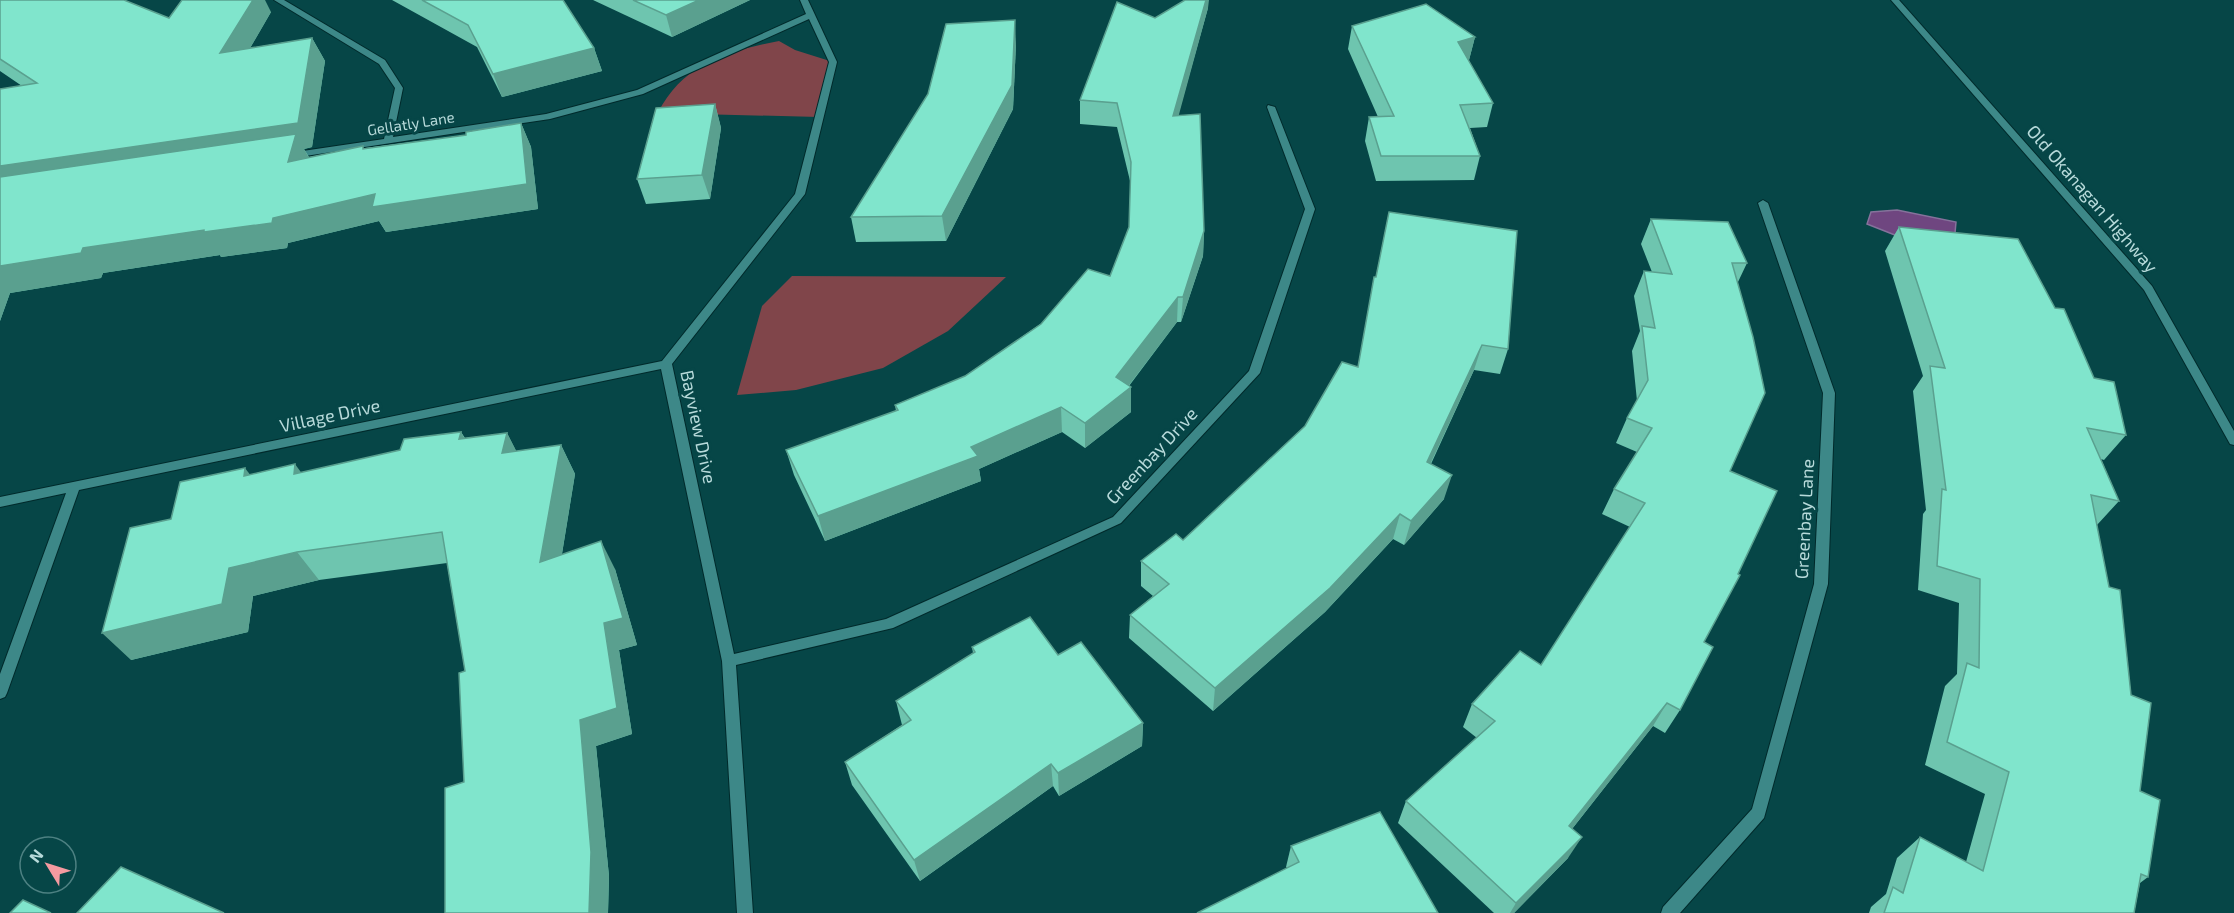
<svg xmlns="http://www.w3.org/2000/svg" width="2234" height="913" font-family="'Exo 2',sans-serif">
<style>
.green{fill:#80454a}
.water{fill:#6f4680;stroke:#85729b;stroke-width:1.5}
.lines{fill:none;stroke-linecap:round;stroke-linejoin:round}
.minor-casing{stroke:#002a2b;stroke-width:2}
.tertiary-casing{stroke:#002a2b;stroke-width:2}
.minor{fill:#3d8888;fill-rule:evenodd}
.tertiary{fill:#3d8888;fill-rule:evenodd}
.wall{fill:#6ec5af}
.shaded-wall{fill:#5aa08f}
.building{fill:#80e5cc;stroke:#5aa08f;stroke-width:1.5}
.labels{text-anchor:middle;stroke-width:6;stroke-linejoin:round;paint-order:stroke}
.far-street-label{font-size:15px;fill:#b7dada;stroke:#064647}
.street-label{font-size:18px;fill:#b7dada;stroke:#064647}
</style>
<rect width="100%" height="100%" fill="#064647"/>
<g class="green">
<path d="M779 41 795 50 833 62 819 117 658 113C683 63 728 51 779 41Z"/>
<path d="M792 276 1006 277 948 331 883 368 796 390 737 395 762 306Z"/>
</g>
<path class="water" d="M1897 210 1956 222 1954 244 1915 243 1867 224 1871 212Z"/>
<g class="lines">
<g class="minor-casing">
<g id="minor">
<path d="M274 0H284L385 60 403 88 393 137 546 114 637 90 806 14 800 0H808L837 62 805 194 672 364 734 654 886 619 1113 517 1249 371 1305 209 1267 107 1268 105 1275 107 1315 209 1260 373 1121 523 893 628 736 665 753 913H737L722 661 661 369 79 490 7 693 5 697 0 699V674L66 493 0 507V497L662 361 795 194 829 62 809 19 643 94 550 119 292 158 289 157V153L384 139 395 88 379 64Z"/>
<path d="M1763 200 1768 203 1835 393 1828 584 1764 818 1680 913H1661L1663 907 1752 809 1814 584 1823 393 1758 203Z"/>
</g>
</g>
<g class="tertiary-casing">
<path id="tertiary" d="M1891 0H1899L2152 286 2234 431V445L2230 444 2144 290Z"/>
</g>
<use href="#minor" class="minor"/>
<use href="#tertiary" class="tertiary"/>
</g>
<g class="wall">
<path d="M0 0 169 18 271 12 250 48 312 38 325 61 312 147 304 149 309 157 365 148 466 135 521 123 531 147 538 209 386 232 379 221 288 243 287 248 221 257 220 255 103 273 101 278 10 293 0 321V89L22 86 0 71Z"/>
<path d="M392 0H563L594 48 602 71 502 97 477 47Z"/>
<path d="M593 0H750L672 37Z"/>
<path d="M1208 8 1178 115 1204 231 1203 256 1181 322H1177L1129 386 1131 387V412L1085 448 1062 432 979 469 981 481 825 541 794 475 786 450 896 411 895 405 965 376 1110 276 1129 227 1131 185 1117 127 1080 124V100L1155 18Z"/>
<path d="M1352 26 1475 37 1469 60H1468L1493 103 1487 127 1470 128 1480 156 1474 180 1376 181 1365 141 1369 117H1378L1348 49Z"/>
<path d="M1016 44 1013 109 946 241 856 242 851 217Z"/>
<path d="M715 104 721 128 710 199 646 204 637 179Z"/>
<path d="M1651 219 1747 263 1738 282 1730 471 1704 642 1680 710 1665 733 1653 726 1572 829 1568 858 1514 913H1494L1398 823 1406 801 1477 738 1463 727 1472 704 1541 665 1630 527 1602 514 1614 489 1637 452 1616 443 1627 418 1637 401 1632 351 1640 331 1634 296 1644 271 1652 272 1641 244Z"/>
<path d="M1899 227 2055 308 2126 435 2104 460 2101 459 2119 501 2097 525 2140 791 2148 877 2140 883 2134 913H1869L1871 907 1886 894 1897 858 1920 837 1966 862 1985 794 1925 765 1945 686 1957 674 1959 603 1918 590 1923 514 1926 510 1913 391 1923 376 1885 251Z"/>
<path d="M1374 277 1508 349 1500 374 1474 370 1431 464 1444 499 1404 545 1393 539 1325 612 1213 711 1129 638 1130 615 1153 596 1141 586V561L1183 540 1305 426 1358 367Z"/>
<path d="M461 432 465 438 507 433 516 451 561 445 575 474 562 554 615 569 637 645 619 650 632 734 596 746 609 876 608 913H445L464 782 465 671 447 563 319 580 253 596 248 632 131 660 171 519 250 474 301 473 400 450Z"/>
<path d="M972 647 1058 655 1143 723 1142 746 1059 796 1053 786 920 881 852 785 845 762 902 725 896 701 973 653Z"/>
<path d="M1291 846 1438 913 1287 868 1286 867Z"/>
</g>
<g class="shaded-wall">
<path d="M253 0H265L271 12 234 76 220 53Z"/>
<path d="M699 0H750L672 37 666 15Z"/>
<path d="M1206 0H1209L1208 8 1172 140 1173 116Z"/>
<path d="M1015 20 1016 44 1013 109 946 241 942 216Z"/>
<path d="M1475 37 1469 60 1453 65 1458 42Z"/>
<path d="M312 38 325 61 312 147 304 149 309 158 302 186 0 194V166Z"/>
<path d="M594 48 602 71 502 97 493 74Z"/>
<path d="M715 104 721 128 710 199 702 175Z"/>
<path d="M521 123 531 147 538 209 386 232 379 221 288 243 287 248 221 257 220 255 103 273 101 278 10 293 0 321V266L83 248 273 218Z"/>
<path d="M1204 231 1203 256 1181 322 1183 297Z"/>
<path d="M1178 297 1177 322 1123 393 1131 387V412L1085 448V423L1116 377Z"/>
<path d="M1482 345 1474 370 1420 486 1427 462Z"/>
<path d="M1061 407 1062 432 979 469 981 481 825 541 818 516Z"/>
<path d="M461 432 477 461 459 439Z"/>
<path d="M507 433 522 462 502 453Z"/>
<path d="M561 445 575 474 556 590 540 562Z"/>
<path d="M295 464 316 493 294 474Z"/>
<path d="M245 468 267 497 244 476Z"/>
<path d="M1452 475 1444 499 1404 545 1411 521Z"/>
<path d="M1400 514 1393 539 1325 612 1213 711 1215 688Z"/>
<path d="M601 541 615 569 637 645 619 650 632 734 596 746 609 876 608 913H589L580 720 604 623Z"/>
<path d="M297 552 319 580 253 596 248 632 131 660 102 633 229 568Z"/>
<path d="M1667 703 1653 726 1557 848 1569 826Z"/>
<path d="M1143 723 1142 746 1059 796 1058 773Z"/>
<path d="M1051 764 1053 786 920 881 914 860Z"/>
<path d="M1582 837 1568 858 1514 913H1510L1516 903Z"/>
</g>
<g class="building">
<path d="M0 0H124L169 18 182 0H253L220 53 312 38 298 123 0 166V89L37 83 0 59Z"/>
<path d="M422 0H563L594 48 493 74 468 25Z"/>
<path d="M633 0H699L666 15Z"/>
<path d="M1185 0H1206L1173 116 1200 114 1204 231 1183 297H1178L1116 377 1131 387 1085 423 1061 407 971 447 978 456 818 516 786 450 898 410 895 405 965 376 1041 324 1088 269 1110 276 1129 227 1131 162 1117 103 1080 100 1117 2 1155 18Z"/>
<path d="M1426 4 1475 37 1458 42 1493 103 1460 105 1480 156H1381L1369 117 1394 116 1352 26Z"/>
<path d="M1015 20 1012 85 942 216 851 217 928 94 946 24Z"/>
<path d="M715 104 702 175 637 179 656 108Z"/>
<path d="M521 123 527 184 372 207 375 194 273 218 272 223 204 232V230L83 248 81 253 0 266V177L296 134 288 162 363 146V149L466 135V132Z"/>
<path d="M1389 212 1517 231 1508 349 1482 345 1427 462 1452 475 1411 521 1400 514 1330 588 1215 688 1130 615 1169 584 1141 561 1176 534 1183 540 1305 426 1342 362 1358 367 1374 277H1376Z"/>
<path d="M1651 219 1728 222 1747 263H1732L1753 337 1765 393 1730 471 1777 491 1738 574 1740 575 1704 642 1713 647 1680 710 1667 703 1569 826 1582 837 1516 903 1406 801 1495 721 1472 704 1520 651 1541 665 1645 503 1614 489 1652 428 1627 418 1648 380 1642 326 1655 328 1644 271 1672 274Z"/>
<path d="M1899 227 2018 239 2055 308 2064 309 2094 378 2114 382 2126 435 2087 428 2119 501 2091 495 2109 587 2120 590 2131 695 2151 703 2140 791 2160 800 2148 877 2141 874 2134 913H1884L1893 887 1903 893 1920 837 1983 871 2009 772 1947 742 1967 663 1979 668 1980 579 1937 566 1942 489 1946 490 1930 366 1945 368Z"/>
<path d="M461 432 459 439 507 433 502 453 561 445 540 562 601 541 623 618 604 623 617 708 580 720 591 852 589 913H445V788L464 782 459 673 465 671 442 532 297 552 229 568 222 604 102 633 130 528 171 519 180 482 245 468 244 476 295 464 294 474 400 450 404 439Z"/>
<path d="M1030 617 1058 655 1081 642 1143 723 1058 773 1051 764 914 860 845 762 911 720 896 701 975 652 972 647Z"/>
<path d="M1380 812 1438 913H1197L1299 862 1291 846Z"/>
<path d="M121 867 224 913H77Z"/>
<path d="M23 900 51 913H10Z"/>
</g>
<g class="labels">
<g class="far-street-label">
<text transform="translate(411 124) rotate(-9)" y="5">Gellatly Lane</text>
</g>
<g class="street-label">
<text transform="translate(2092 199) rotate(49)" y="6">Old Okanagan Highway</text>
<text transform="translate(330 416) rotate(-12)" y="6">Village Drive</text>
<text transform="translate(698 427) rotate(78)" y="6">Bayview Drive</text>
<text transform="translate(1152 456) rotate(-47)" y="6">Greenbay Drive</text>
<text transform="translate(1805 519) rotate(-87)" y="6">Greenbay Lane</text>
</g>
</g>
<g transform="translate(48 865) rotate(308)"><circle r="28" fill="#064647" stroke="#4d8182" stroke-width="1.5"/>
<path d="M0-4.5L10 22L0 15L-10 22Z" fill="#f49aa0"/>
<text y="-9" font-size="16" font-weight="bold" text-anchor="middle" fill="#b7dada">N</text>
</g>
</svg>
